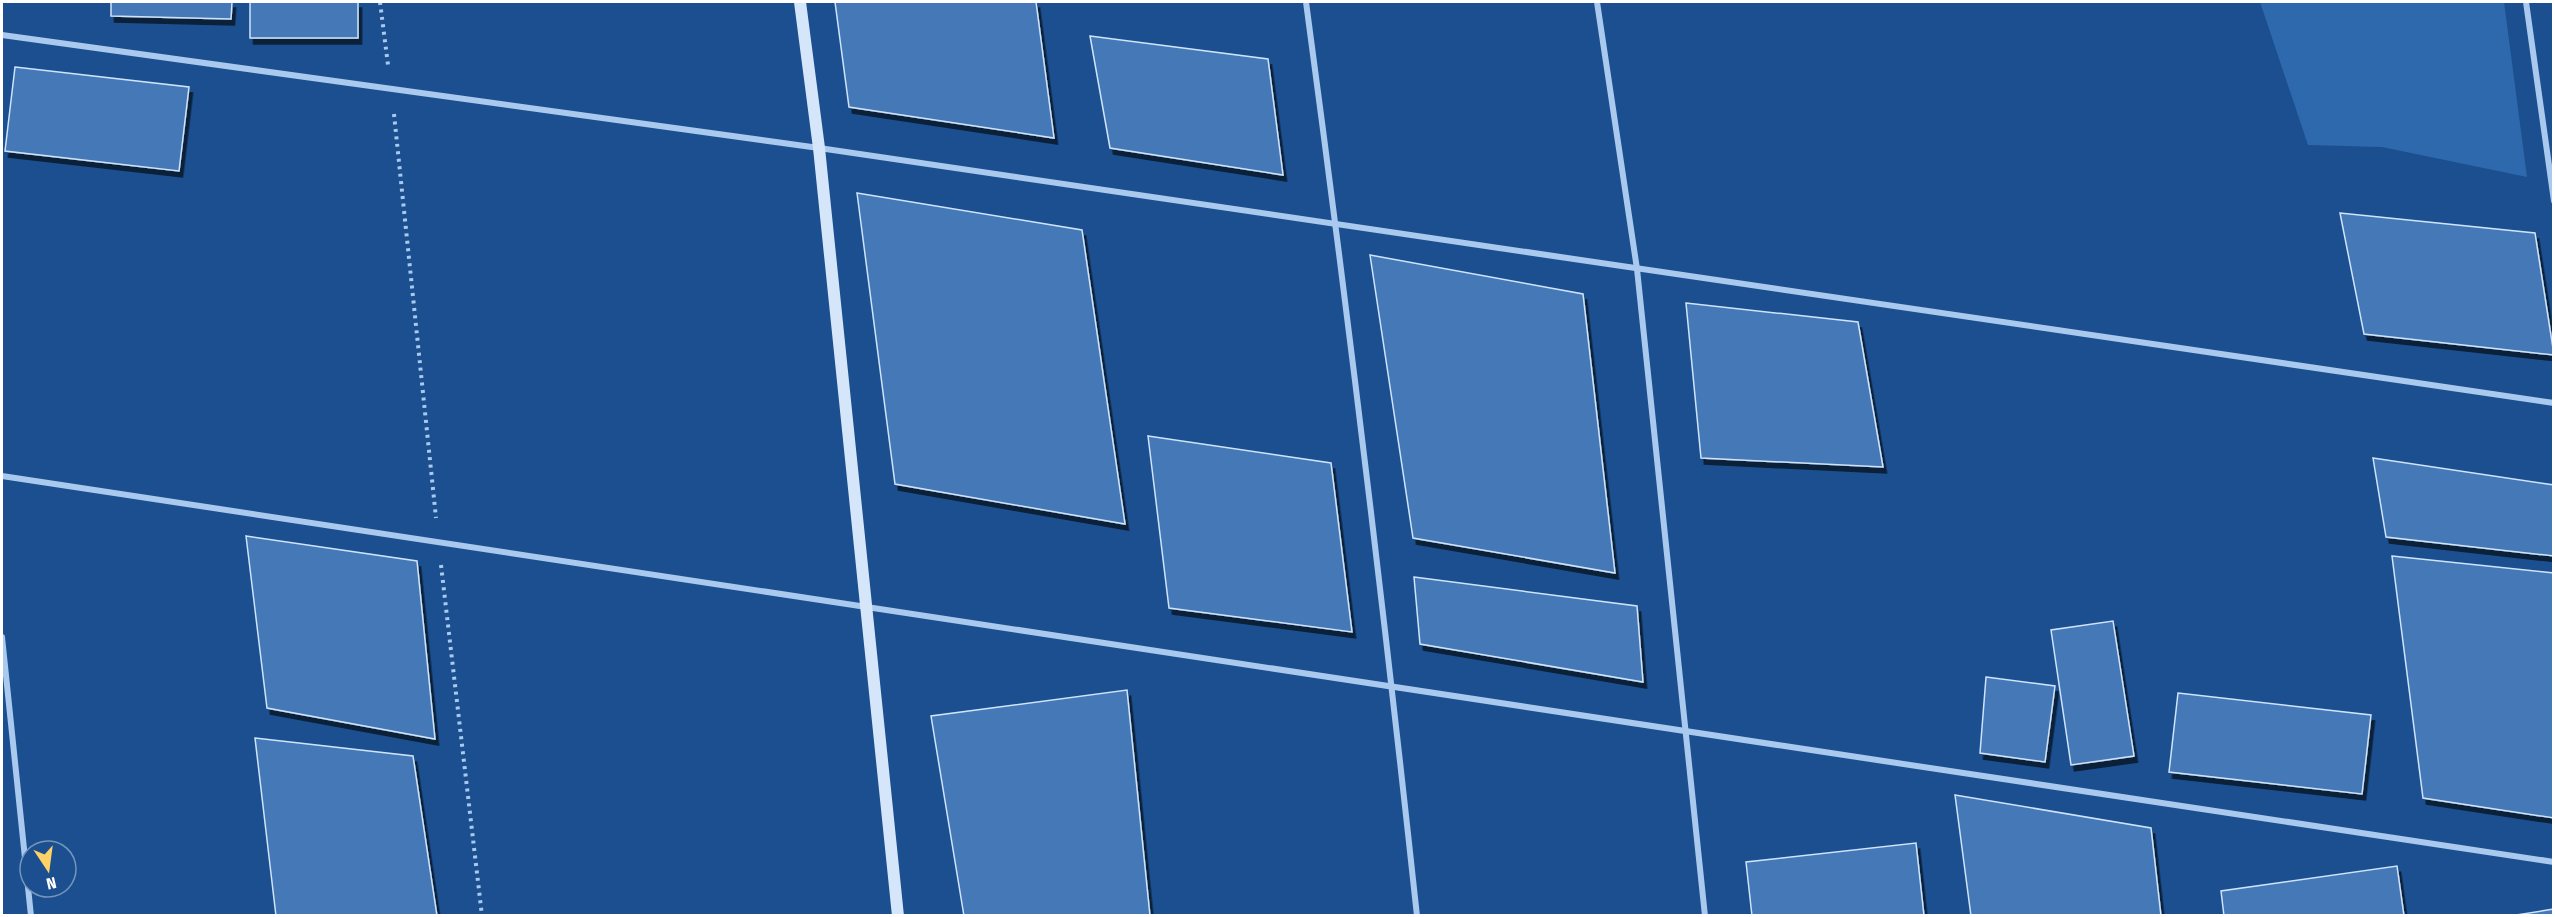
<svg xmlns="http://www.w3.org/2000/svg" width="2555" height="917" font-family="'Fira Sans Condensed',sans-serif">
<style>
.green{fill:#2e69ad}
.building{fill:#4478b7;stroke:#cfe3fa;stroke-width:1.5;filter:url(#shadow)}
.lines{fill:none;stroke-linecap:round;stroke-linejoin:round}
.path{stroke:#a9c9ee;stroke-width:4;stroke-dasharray:3 4.5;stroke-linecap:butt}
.street{stroke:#a9c9ee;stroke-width:6}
.secondary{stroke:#d6e6fa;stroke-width:12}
</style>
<defs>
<filter id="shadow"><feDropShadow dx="3.5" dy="6" stdDeviation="0" flood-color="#0009"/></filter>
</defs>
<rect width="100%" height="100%" fill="#1b4f8f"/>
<path class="green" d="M2260 2H2504L2527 177 2382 147 2308 145Z"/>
<g class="building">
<path d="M111 2H232L231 19 111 16Z"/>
<rect x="250" y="2" width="108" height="36"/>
<path d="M835 2H1036L1054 138 849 107Z"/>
<path d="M1090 36 1268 59 1283 175 1110 148Z"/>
<path d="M15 67 189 87 179 171 5 151Z"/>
<path d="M857 193 1082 230 1125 524 895 484Z"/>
<path d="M2340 213 2535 233 2554 355 2364 334Z"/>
<path d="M1370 255 1583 294 1615 573 1413 538Z"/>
<path d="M1686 303 1858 322 1883 467 1701 458Z"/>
<path d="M1148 436 1331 463 1352 632 1169 608Z"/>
<path d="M2373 458 2554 485V556L2386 537Z"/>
<path d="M246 536 417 561 435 739 267 708Z"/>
<path d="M2392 556 2554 573V818L2423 798Z"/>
<path d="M1414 577 1637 606 1643 682 1420 644Z"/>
<path d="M2113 621 2134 756 2071 765 2051 630Z"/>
<path d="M1986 677 2055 686 2045 762 1980 753Z"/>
<path d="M1127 690 1150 916H964L931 716Z"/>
<path d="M2178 693 2371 715 2362 794 2169 772Z"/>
<path d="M255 738 413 756 437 916H276Z"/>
<path d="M1955 795 2151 828 2161 916H1971Z"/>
<path d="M1916 843 1924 916H1752L1746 862Z"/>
<path d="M2397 866 2404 916H2224L2221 891Z"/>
<path d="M2554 909V916H2510Z"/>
</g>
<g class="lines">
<g class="path">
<path d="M380 2 388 65"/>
<path d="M394 114 436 518"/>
<path d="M441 565 482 916"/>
</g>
<g class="street">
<path d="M1306 2C1347 306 1384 610 1417 916"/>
<path d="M1597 2 1637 269 1705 916"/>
<path d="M2526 2 2554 201"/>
<path d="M2 35 819 148 2554 403"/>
<path d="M2 476C852 603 1703 735 2554 862"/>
<path d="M2 637 31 916"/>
</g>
<path class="secondary" d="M800 2 819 148 898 916"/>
</g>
<rect width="2555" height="917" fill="none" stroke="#ffffff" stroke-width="6"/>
<g transform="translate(48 869) rotate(167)"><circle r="28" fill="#1b4f8f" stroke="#7695bc" stroke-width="1.5"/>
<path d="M0-4.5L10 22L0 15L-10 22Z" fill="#ffd166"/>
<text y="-9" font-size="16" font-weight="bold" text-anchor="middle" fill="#ffffff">N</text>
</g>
</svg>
